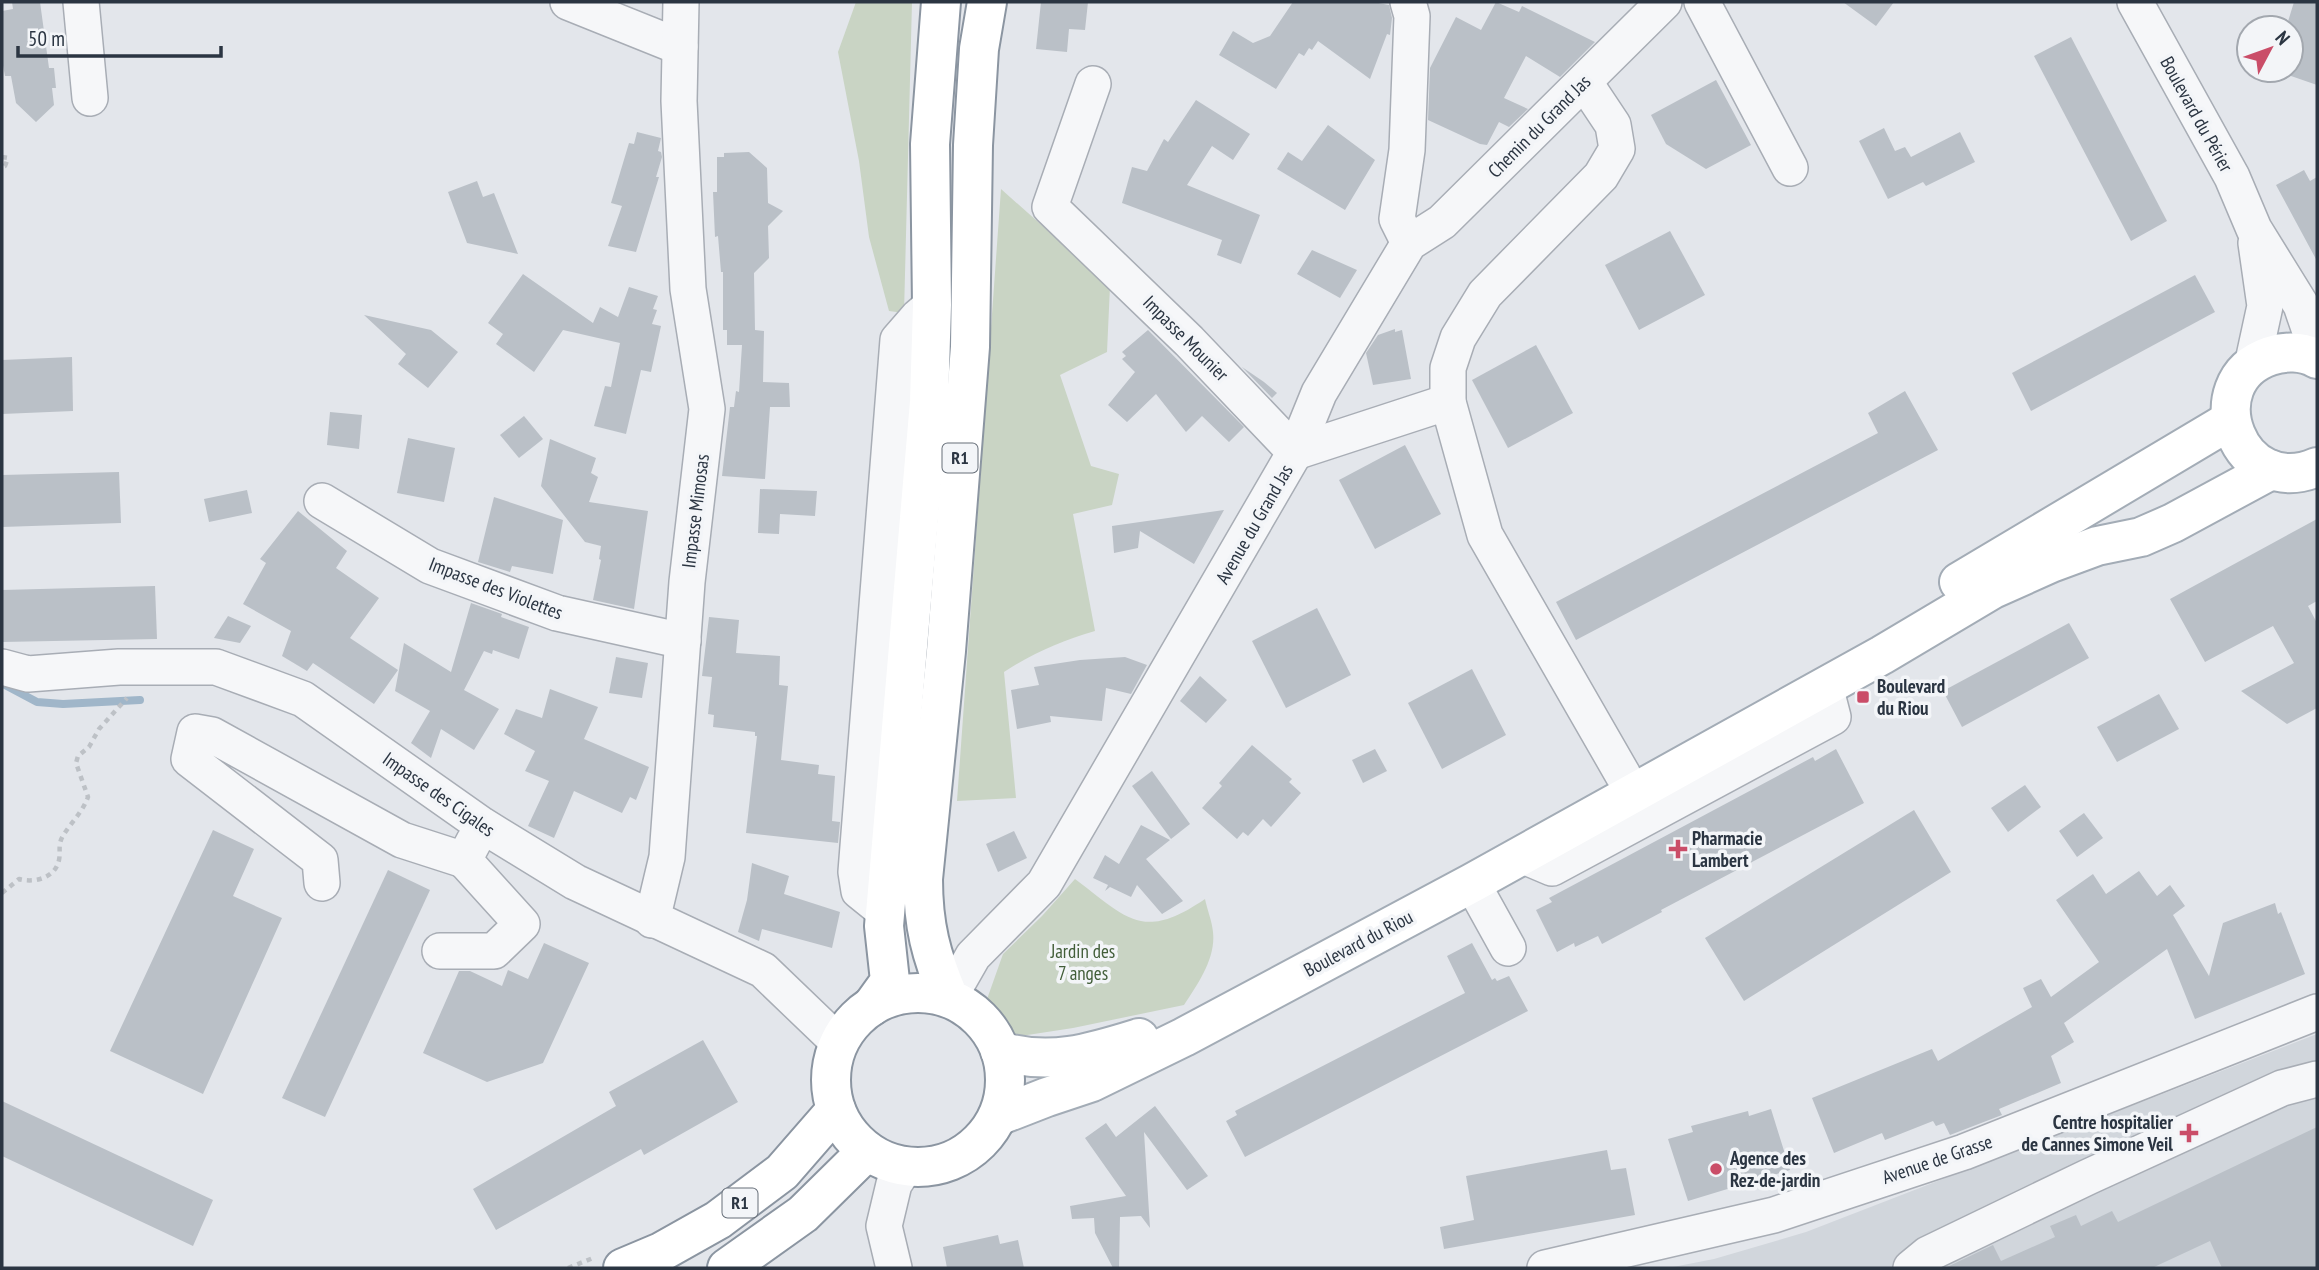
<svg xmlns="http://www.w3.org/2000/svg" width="2319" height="1270" font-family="'PT Sans Narrow',sans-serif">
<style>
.built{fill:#d1d6dc}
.green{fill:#c9d4c4}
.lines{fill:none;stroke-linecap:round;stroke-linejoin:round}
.stream{stroke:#a0b6c9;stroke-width:8}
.building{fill:#bac0c7}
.minor-casing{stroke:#a8adb5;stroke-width:38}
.major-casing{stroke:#a3acb6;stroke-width:42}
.highway-casing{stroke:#8b95a1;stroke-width:42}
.path{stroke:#bdc1c6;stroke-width:4.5;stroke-dasharray:5 5;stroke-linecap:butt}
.minor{stroke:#f6f7f9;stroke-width:35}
.major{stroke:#fff;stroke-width:38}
.highway{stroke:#fff;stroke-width:38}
.poi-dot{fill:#ca4d68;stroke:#f3f5f8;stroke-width:2.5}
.labels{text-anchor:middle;stroke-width:7;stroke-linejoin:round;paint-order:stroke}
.shield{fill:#f3f5f8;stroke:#676f79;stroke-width:2}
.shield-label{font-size:18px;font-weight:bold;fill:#2b3542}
.street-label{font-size:19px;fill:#2b3542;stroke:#f3f5f8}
.poi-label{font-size:19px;font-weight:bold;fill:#2b3542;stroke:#f3f5f8;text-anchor:start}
.park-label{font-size:19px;fill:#425e39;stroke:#f3f5f8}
</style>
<rect width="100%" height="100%" fill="#e3e6eb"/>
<path class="built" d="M2317 1034V1268H1668L1714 1259 1806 1232Z"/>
<g class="green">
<path d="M856 2H912L904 313 889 311 869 237 859 161 838 52Z"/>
<path d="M1001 189 1110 286 1107 352 1060 375 1091 466 1119 474 1112 505 1073 514 1095 631C1061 641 1033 653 1004 672L1016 798 957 801Z"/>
<path d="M1075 879C1127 918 1142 942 1205 899 1207 909 1212 921 1213 932 1216 958 1198 984 1184 1005L1073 1028 1015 1037 986 1002 1003 954 1042 916Z"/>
</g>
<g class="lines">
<path class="stream" d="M5 685 37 702 63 704 140 700"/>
</g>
<g class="building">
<path d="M12 2H40L49 68H54L56 88H52L54 105 36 122 16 103 11 76H5L2 60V11L13 9Z"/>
<path d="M1041 2H1088L1085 30 1069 29 1067 52 1036 49Z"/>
<path d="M1293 2H1373L1389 5 1392 18 1390 35 1387 34 1370 79 1318 41 1312 50 1309 48 1304 56 1299 53 1276 89 1219 55 1233 31 1253 43 1270 36Z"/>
<path d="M1496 2 1519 12 1522 6 1595 42 1560 77 1526 56 1504 98 1528 109 1509 127 1499 122 1487 145 1480 144 1428 120 1430 68 1456 17 1481 30Z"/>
<path d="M1843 2H1894L1876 26Z"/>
<path d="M2294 2H2317V85L2291 76V28H2286Z"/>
<path d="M2071 37 2167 221 2131 241 2034 56Z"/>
<path d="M1716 80 1751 145 1706 169 1666 144 1651 115Z"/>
<path d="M1196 100 1250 134 1233 160 1212 146 1187 185 1260 215 1241 264 1217 255 1222 240 1122 203 1132 167 1147 171 1164 139 1168 142Z"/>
<path d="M1328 125 1375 160 1345 210 1277 169 1288 152 1302 161Z"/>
<path d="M1884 128 1895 151 1905 147 1911 157 1960 132 1975 162 1926 186 1923 182 1888 199 1859 141Z"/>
<path d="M637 132 661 138 658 151 661 152 662 157 656 177H659L636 252 608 246 622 206 611 203 629 143 634 144Z"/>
<path d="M749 152 767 168 768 203 783 211 768 226 769 258 754 273 755 330 764 331 763 382 789 383 790 407H770L765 479 722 476 730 407H734L736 391 739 392 742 345H727V330H723V272H721L718 236 715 237 713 192H717V157H724V153Z"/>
<path d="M2304 170 2310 181 2317 177V261L2276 185Z"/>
<path d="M477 181 483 197 494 193 518 254 467 243 448 192Z"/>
<path d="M1670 231 1705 295 1639 330 1605 265Z"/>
<path d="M1312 250 1357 270 1340 298 1297 274Z"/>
<path d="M523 274 593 323 600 307 618 317 629 287 658 296 653 309 657 310 652 324 661 326 651 372 641 370 626 434 594 426 605 386 611 387 620 343 563 330 534 372 496 344 503 334 488 323Z"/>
<path d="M2195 275 2215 312 2031 411 2012 373Z"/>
<path d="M364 315 431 330 458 352 428 388 398 364 406 354Z"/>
<path d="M1395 329V332L1402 330 1411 379 1373 385 1366 353 1378 335Z"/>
<path d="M1148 330 1244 427 1229 442 1202 416 1186 432 1156 394 1127 422 1108 405 1135 372 1122 359 1126 356 1122 352Z"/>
<path d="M1536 345 1573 413 1508 448 1472 380Z"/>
<path d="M72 357 73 411 2 414V360Z"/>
<path d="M1242 367 1264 382 1277 393 1272 398Z"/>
<path d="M1905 391 1938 450 1576 640 1556 602 1878 433 1868 413Z"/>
<path d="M330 412 362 415 359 449 327 445Z"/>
<path d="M524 416 543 439 519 458 500 435Z"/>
<path d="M408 438 455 448 444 502 397 493Z"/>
<path d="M550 439 596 458 591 473 598 477 589 502 648 511 634 609 593 600 601 560 599 559 601 546 585 542 541 486Z"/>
<path d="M1405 445 1441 514 1375 549 1339 480Z"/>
<path d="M119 472 121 523 2 527V475Z"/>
<path d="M760 489 817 491 815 516 780 514 779 534 758 533Z"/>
<path d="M247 490 252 513 209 522 204 499Z"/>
<path d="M494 497 563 520 553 574 512 566 510 572 478 562Z"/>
<path d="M1224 510 1194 564 1140 531 1138 548 1114 553 1112 526Z"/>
<path d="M298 511 347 551 336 568 379 598 350 638 398 670 374 704 313 663 307 671 282 656 291 631 243 604 266 563 260 559Z"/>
<path d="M2317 519V601L2308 606 2317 623V708L2287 724 2241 691 2294 663 2273 626 2205 662 2170 599Z"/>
<path d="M155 586 157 639 2 642V590Z"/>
<path d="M471 603 502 614 501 617 529 627 519 659 493 650 492 654 484 651 464 690 499 709 474 750 441 729 431 758 411 743 430 711 395 691 404 643 451 672Z"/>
<path d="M1317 608 1351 675 1286 708 1252 641Z"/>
<path d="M228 616 251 626 240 643 214 638Z"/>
<path d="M709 617 739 620 736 653 780 656 779 685 788 686 781 760 819 765 818 774 835 776 832 821 840 822 838 843 746 833 757 736H755V732L713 727 714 715 708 714 712 677 702 676Z"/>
<path d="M2069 623 2089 658 1962 727 1943 691Z"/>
<path d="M616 657 648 663 642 698 609 693Z"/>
<path d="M1125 657 1147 665 1131 694 1106 688 1102 721 1050 716 1051 722 1017 729 1011 690 1039 685 1034 667 1080 660Z"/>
<path d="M1472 669 1506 735 1442 769 1408 703Z"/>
<path d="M1200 676 1227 700 1206 723 1180 701Z"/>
<path d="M550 689 598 707 584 739 649 767 636 800 630 797 622 813 574 791 554 838 528 826 549 781 525 771 535 751 504 734 516 709 542 718Z"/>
<path d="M2159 694 2179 729 2117 762 2097 727Z"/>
<path d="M1252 745 1292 779 1289 782 1301 793 1271 827 1263 819 1248 836 1243 832 1237 839 1202 808 1222 786 1219 783Z"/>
<path d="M1375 749 1387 771 1363 783 1352 760Z"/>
<path d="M1836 749 1864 803 1661 910 1662 912 1602 944 1598 936 1575 947 1574 943 1557 952 1536 910 1552 902 1549 898 1813 757 1815 761Z"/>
<path d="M1152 771 1190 824 1171 839 1132 786Z"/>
<path d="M2025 785 2041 807 2008 832 1991 808Z"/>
<path d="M1914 810 1951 872 1744 1001 1705 938Z"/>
<path d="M2084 813 2103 838 2077 857 2059 831Z"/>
<path d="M1141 825 1170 840 1146 859 1183 901 1162 914 1137 885 1131 897 1110 887 1105 891 1108 885 1093 878 1105 855 1119 864Z"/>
<path d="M213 830 254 849 233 896 282 918 203 1094 110 1051Z"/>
<path d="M1014 831 1027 858 998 872 986 844Z"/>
<path d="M752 863 789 876 784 894 840 912 832 948 762 929 759 941 738 932 747 900Z"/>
<path d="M388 870 430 890 325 1117 282 1098Z"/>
<path d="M2139 871 2157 896 2170 885 2185 906 2173 915 2209 976 2223 923 2275 903 2278 914 2281 912 2305 974 2195 1019 2167 949 2064 1023 2074 1042 2051 1056 2061 1083 1999 1109 2002 1115 1950 1135 1944 1123 1936 1126 1933 1121 1885 1140 1882 1133 1834 1153 1812 1098 1932 1049 1938 1061 2032 1007 2023 988 2041 979 2051 997 2099 962 2056 900 2093 874 2106 894Z"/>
<path d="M544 943 589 963 543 1063 487 1082 423 1053 459 971H470L502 986 508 970 528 979Z"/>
<path d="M1472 943 1492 980 1495 978 1497 981 1509 976 1528 1011 1245 1157 1226 1121 1237 1115 1235 1111 1465 993 1447 956Z"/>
<path d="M703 1040 738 1102 644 1155 641 1149 496 1230 473 1189 616 1106 609 1092Z"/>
<path d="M2 1101 213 1200 193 1246 2 1156Z"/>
<path d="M1155 1106 1208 1176 1187 1190 1144 1132 1150 1228 1141 1216 1120 1217 1119 1268H1113L1095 1233 1094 1218 1072 1219 1070 1206 1126 1196 1085 1138 1106 1123 1116 1137Z"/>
<path d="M1771 1109 1790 1170 1688 1201 1668 1139 1693 1132 1691 1126 1748 1111 1749 1116Z"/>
<path d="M2317 1127V1268H2222L2210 1241 2152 1268H1945L1993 1245 2001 1261 2055 1237 2050 1226 2076 1215 2081 1226 2112 1211 2118 1222Z"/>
<path d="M1607 1150 1611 1170 1626 1168 1635 1215 1444 1249 1440 1227 1474 1220 1466 1176Z"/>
<path d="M998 1235 1000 1244 1018 1240 1024 1268H947L943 1247Z"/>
</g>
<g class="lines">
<g class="minor-casing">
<g id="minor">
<path d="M81 2 90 98"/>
<path d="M568 2 680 47"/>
<path d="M1408 2 1412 16 1407 150 1397 219 1409 243"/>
<path d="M1702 2 1790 168"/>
<path d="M2135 2 2232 177 2254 229 2301 305 2312 337V356"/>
<path d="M1585 83 1613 125 1617 149 1601 176 1485 294 1458 338 1448 368V402L1485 535 1623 775"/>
<path d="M1093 84 1050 207 1189 341 1295 452 1448 402"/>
<path d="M2252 366 2265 306 2256 243"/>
<path d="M322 501 430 566 557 613 683 641"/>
<path d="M2 667 28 674 119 667H216L303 699 482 825 575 882 763 970 839 1043"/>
<path d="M1521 855 1552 868 1833 717 1825 686"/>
<path d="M322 883 320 860 189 759 195 732 212 735 402 840 464 860"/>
<path d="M1472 883 1508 948"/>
<path d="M885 912 859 891 856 872 898 340 918 317 932 305"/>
<path d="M652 920 667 857 687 582 707 409 688 289 679 101 681 2"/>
<path d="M440 951H494L522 924 464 860 474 841"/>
<path d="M949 998 973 956 1044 884 1295 452 1319 393 1409 243 1442 222 1664 2"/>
<path d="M894 1268 884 1226 894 1184 906 1166"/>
<path d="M1545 1268 1774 1215 1964 1152 2317 1012"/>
<path d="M1911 1268 1928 1254 2088 1177 2282 1088 2317 1079"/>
</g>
</g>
<g class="major-casing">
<g id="major">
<path d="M2317 359C2303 351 2285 351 2270 356 2194 382 2239 501 2317 467"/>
<path d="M1959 582 2231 420"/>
<path d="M1000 1051C1050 1066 1091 1053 1139 1038"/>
<path d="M998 1116 1047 1097 1092 1082 1184 1037 1472 883 1882 655 1993 589 2051 563 2097 546 2141 537 2173 523 2271 470"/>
</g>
</g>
<g class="highway-casing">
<g id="highway">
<circle cx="918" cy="1080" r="87"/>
<path d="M949 998C931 956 923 925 923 879L946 651 970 347 973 145 979 49 987 2"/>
<path d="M872 1006 890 981 884 926 929 402 932 305 930 144 941 2"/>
<path d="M623 1268 661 1252 718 1220 782 1172 836 1110"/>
<path d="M727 1268 803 1214 867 1151"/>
</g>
</g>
<g class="path">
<path d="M2 157 8 158 5 166 2 167"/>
<path d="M2 893 19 879C33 883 55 879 59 860 61 850 57 845 64 834 72 822 83 811 88 797L76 763 78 756 89 747 99 729 127 698"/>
<path d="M568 1268 593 1258"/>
</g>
<use href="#minor" class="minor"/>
<use href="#major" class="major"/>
<use href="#highway" class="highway"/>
</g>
<g class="poi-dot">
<rect x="1856" y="690" width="14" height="14" rx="3.5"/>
<path d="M1674.5 838.5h7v7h7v7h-7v7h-7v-7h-7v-7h7z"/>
<path d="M2185.5 1122.5h7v7h7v7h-7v7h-7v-7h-7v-7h7z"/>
<circle cx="1716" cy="1169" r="7"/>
</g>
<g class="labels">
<g class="shield">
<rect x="942.5" y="443.5" width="35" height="29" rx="5"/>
<rect x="722.5" y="1188.5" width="35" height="29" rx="5"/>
</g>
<g class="shield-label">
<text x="960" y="464">R1</text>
<text x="740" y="1209">R1</text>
</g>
<g class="street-label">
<text transform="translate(2197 114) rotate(61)" y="7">Boulevard du Périer</text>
<text transform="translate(1539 126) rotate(-45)" y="7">Chemin du Grand Jas</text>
<text transform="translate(1186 338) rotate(45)" y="7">Impasse Mounier</text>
<text transform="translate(695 511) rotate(-83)" y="7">Impasse Mimosas</text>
<text transform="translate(1254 524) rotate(-60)" y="7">Avenue du Grand Jas</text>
<text transform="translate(496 588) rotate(21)" y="7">Impasse des Violettes</text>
<text transform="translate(439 794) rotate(35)" y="7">Impasse des Cigales</text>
<text transform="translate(1358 943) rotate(-28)" y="7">Boulevard du Riou</text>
<text transform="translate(1937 1159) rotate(-19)" y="7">Avenue de Grasse</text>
</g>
<g class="poi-label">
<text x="1877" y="693">Boulevard<tspan x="1877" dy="22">du Riou</tspan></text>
<text x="1692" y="845">Pharmacie<tspan x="1692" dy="22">Lambert</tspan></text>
<text x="2173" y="1129" text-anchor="end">Centre hospitalier<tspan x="2173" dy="22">de Cannes Simone Veil</tspan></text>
<text x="1730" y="1165">Agence des<tspan x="1730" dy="22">Rez-de-jardin</tspan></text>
</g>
<g class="park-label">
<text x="1083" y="958">Jardin des<tspan x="1083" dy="22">7 anges</tspan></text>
</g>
</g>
<rect width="2319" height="1270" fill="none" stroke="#2b3542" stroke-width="7"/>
<g transform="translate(2270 49) rotate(49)"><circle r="33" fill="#f3f5f8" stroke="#a3a8af" stroke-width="2"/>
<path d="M0-5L12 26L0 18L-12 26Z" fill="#ca4d68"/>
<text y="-10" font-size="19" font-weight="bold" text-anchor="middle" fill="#2b3542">N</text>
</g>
<path d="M18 46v10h203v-10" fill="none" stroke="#2b3542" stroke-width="3.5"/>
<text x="28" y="46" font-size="21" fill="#2b3542" stroke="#f3f5f8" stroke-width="5" paint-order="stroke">50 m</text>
</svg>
